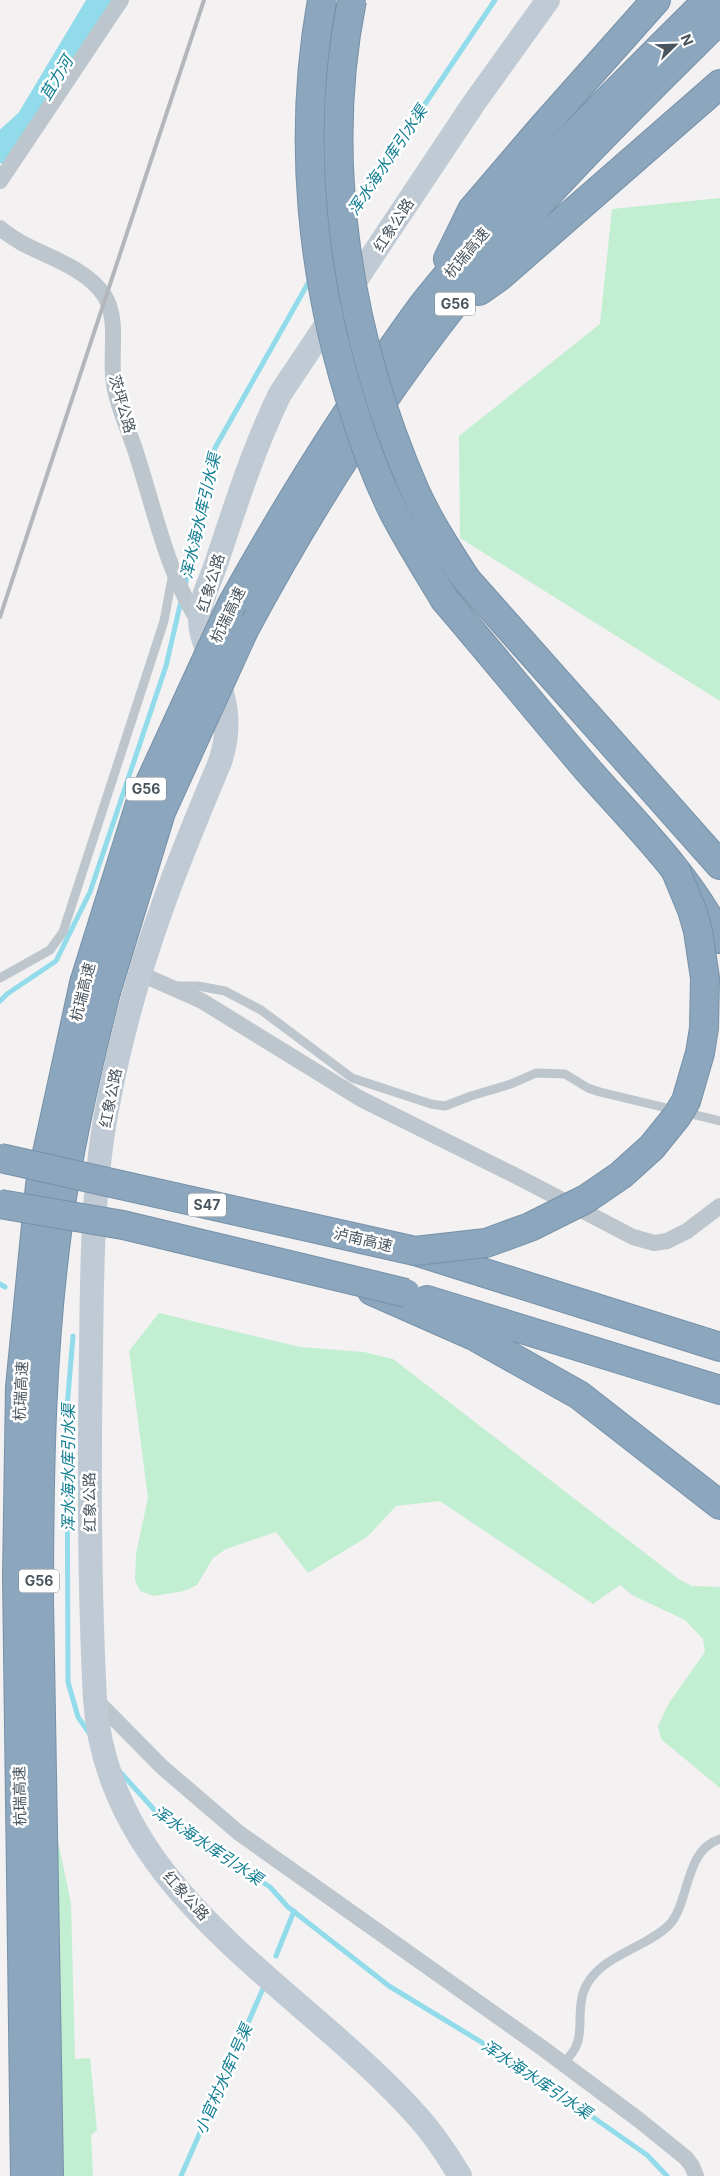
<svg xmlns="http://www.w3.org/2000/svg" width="720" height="2176" font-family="Inter,'Noto Sans SC',sans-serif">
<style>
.green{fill:#c2eed1}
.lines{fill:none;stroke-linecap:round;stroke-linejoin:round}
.stream{stroke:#91dbea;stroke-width:5}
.river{stroke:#91dbea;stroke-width:29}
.highway-casing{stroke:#7691a9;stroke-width:30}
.lane{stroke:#bdc6cd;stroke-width:9}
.street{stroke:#bdc6cd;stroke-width:16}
.secondary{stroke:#c0cad4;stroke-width:24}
.highway{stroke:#8ba6bd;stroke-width:28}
.rail{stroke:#b3b7bb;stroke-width:4}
.highway-bridge-casing{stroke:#7691a9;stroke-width:30;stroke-linecap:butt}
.highway-bridge{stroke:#8ba6bd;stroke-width:28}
.labels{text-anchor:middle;stroke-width:5;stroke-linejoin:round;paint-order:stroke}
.shield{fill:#fff;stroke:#80888e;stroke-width:1}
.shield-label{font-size:14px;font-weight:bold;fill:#49555e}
.street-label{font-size:15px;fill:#49555e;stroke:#fff}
.water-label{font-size:16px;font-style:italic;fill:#117d92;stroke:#fff}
</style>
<rect width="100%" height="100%" fill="#f3f1f1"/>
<g class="green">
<path d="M720 198V701L460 538 459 436 600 324 612 209Z"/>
<path d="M159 1313 300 1347 364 1352 393 1359 680 1580 692 1586 720 1587V1788L661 1739 658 1726 669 1703 705 1652 703 1639 685 1620 632 1595 620 1585 593 1604 440 1501 396 1506 367 1537 308 1573 276 1532 226 1549 213 1558 197 1585 184 1591 154 1596 140 1591 135 1580 136 1554 148 1498 129 1351Z"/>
<path d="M56 1832 71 1903 75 2059 90 2058 97 2130 91 2135 93 2176H61Z"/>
</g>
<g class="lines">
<g class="stream">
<path d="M353 211 495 0"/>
<path d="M185 586 215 448 311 278"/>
<path d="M0 1001 7 994 56 961 90 892 166 666 181 601"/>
<path d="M0 1284 5 1287"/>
<path d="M73 1336 67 1408 68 1682 78 1717 92 1737"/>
<path d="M121 1773 159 1815 270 1887 288 1907 389 1986 514 2062 647 2155 667 2176"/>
<path d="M276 1956 294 1911"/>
<path d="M181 2176 265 1984"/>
</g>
<path class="river" d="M0 149 30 122 103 0"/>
<g class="highway-casing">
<g id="highway">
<path d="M448 259 472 210 543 127 656 0"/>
<path d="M479 291 499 277 720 84"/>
<path d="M466 579 720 865"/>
<path d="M445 600C493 656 539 713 587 769 634 823 688 874 720 939"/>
<path d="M232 604C280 518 331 434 388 354 403 334 416 313 432 294 517 189 612 95 708 0"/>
<path d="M244 630C311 505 387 385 478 274 552 184 637 102 720 19"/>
<path d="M415 1251 720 1347"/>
<path d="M372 1291 474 1336 579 1395 720 1505"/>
<path d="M427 1300 720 1390"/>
<path d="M25 2176 17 1576 20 1387 40 1185 84 983"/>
<path d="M49 2176 39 1601C39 1471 41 1340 60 1211 71 1137 88 1064 106 992"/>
</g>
</g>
<g class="lane">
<path d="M0 978 50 950 63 932 164 621 173 573"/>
<path d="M178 986H198L225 991 261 1010 352 1078 431 1104 445 1106 471 1096 511 1084 536 1073 565 1074 588 1088 600 1092 720 1121"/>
<path d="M563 2063C589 2041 575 2020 583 1993 595 1956 644 1950 669 1925 690 1903 684 1850 720 1839"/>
</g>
<g class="street">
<path d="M0 181 121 0"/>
<path d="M0 228C29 254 81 261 104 295 120 320 109 356 114 384 118 410 131 434 138 459 156 515 168 576 201 625"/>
<path d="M141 974 202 1001 361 1099 522 1179 633 1237 654 1243 667 1241 687 1231 720 1206"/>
<path d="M95 1699 162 1767 239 1833 541 2047 639 2120 686 2158 692 2166 696 2176"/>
</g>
<path class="secondary" d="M460 2176C448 2156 435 2136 419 2118 304 1987 107 1894 95 1699 89 1584 89 1468 91 1353 92 1272 92 1189 107 1109 120 1040 139 971 163 905 180 857 200 810 220 762 233 723 225 697 211 659 206 647 200 633 200 619 200 599 211 580 217 561 236 504 254 447 280 394L474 103 548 0"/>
<use href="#highway" class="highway"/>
<path class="rail" d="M0 617 204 0"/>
<g class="highway-bridge-casing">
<g id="highway-bridge">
<path d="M322 0C297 138 311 280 355 414 365 446 377 478 392 509 408 540 427 570 445 600"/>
<path d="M352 0C319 163 349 340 415 491 429 522 448 551 466 579"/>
<path d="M84 983 140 804 232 604"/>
<path d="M106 992 161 812 244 630"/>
<path d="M0 1158 415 1251 486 1243 530 1227 586 1199 621 1175 652 1147 677 1116 686 1101 700 1053 704 1028 705 978 698 931 692 910 675 869"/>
<path d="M0 1204 123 1225 406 1293"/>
</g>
</g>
<use href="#highway-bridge" class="highway-bridge"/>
</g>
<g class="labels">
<g class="shield">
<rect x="435" y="292.5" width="40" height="23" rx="4"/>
<rect x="126" y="777.5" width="40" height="23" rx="4"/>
<rect x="188" y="1193.5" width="38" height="23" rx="4"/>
<rect x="19" y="1569.5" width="40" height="23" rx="4"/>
</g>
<g class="shield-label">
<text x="455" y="309">G56</text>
<text x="146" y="794">G56</text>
<text x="207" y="1210">S47</text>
<text x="39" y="1586">G56</text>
</g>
<g class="street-label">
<text transform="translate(394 225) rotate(-57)" y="5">红象公路</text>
<text transform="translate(467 253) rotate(-50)" y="5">杭瑞高速</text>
<text transform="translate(122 404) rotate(74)" y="5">茨坪公路</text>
<text transform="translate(211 583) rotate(-73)" y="5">红象公路</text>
<text transform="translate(228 615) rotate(-64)" y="5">杭瑞高速</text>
<text transform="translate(83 992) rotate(-76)" y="5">杭瑞高速</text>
<text transform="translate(111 1098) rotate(-79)" y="5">红象公路</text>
<text transform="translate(363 1240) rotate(13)" y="5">泸南高速</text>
<text transform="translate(21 1391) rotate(-87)" y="5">杭瑞高速</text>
<text transform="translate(90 1502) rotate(-91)" y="5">红象公路</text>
<text transform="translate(20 1796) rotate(-91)" y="5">杭瑞高速</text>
<text transform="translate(186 1896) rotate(48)" y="5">红象公路</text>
</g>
<g class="water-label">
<text transform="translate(56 78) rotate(-59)" y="6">苴力河</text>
<text transform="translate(387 160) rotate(-56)" y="6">浑水海水库引水渠</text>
<text transform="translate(200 516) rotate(-77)" y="6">浑水海水库引水渠</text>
<text transform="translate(68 1468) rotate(-90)" y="6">浑水海水库引水渠</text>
<text transform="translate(208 1845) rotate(34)" y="6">浑水海水库引水渠</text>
<text transform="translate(223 2079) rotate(-66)" y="6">小官村水库1号渠</text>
<text transform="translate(537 2079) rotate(34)" y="6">浑水海水库引水渠</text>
</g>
</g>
<g transform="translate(675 45) rotate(67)" stroke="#ffffff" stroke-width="4" paint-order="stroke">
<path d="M0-4L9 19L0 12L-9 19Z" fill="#49555e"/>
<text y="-8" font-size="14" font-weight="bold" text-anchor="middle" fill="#49555e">N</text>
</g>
</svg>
